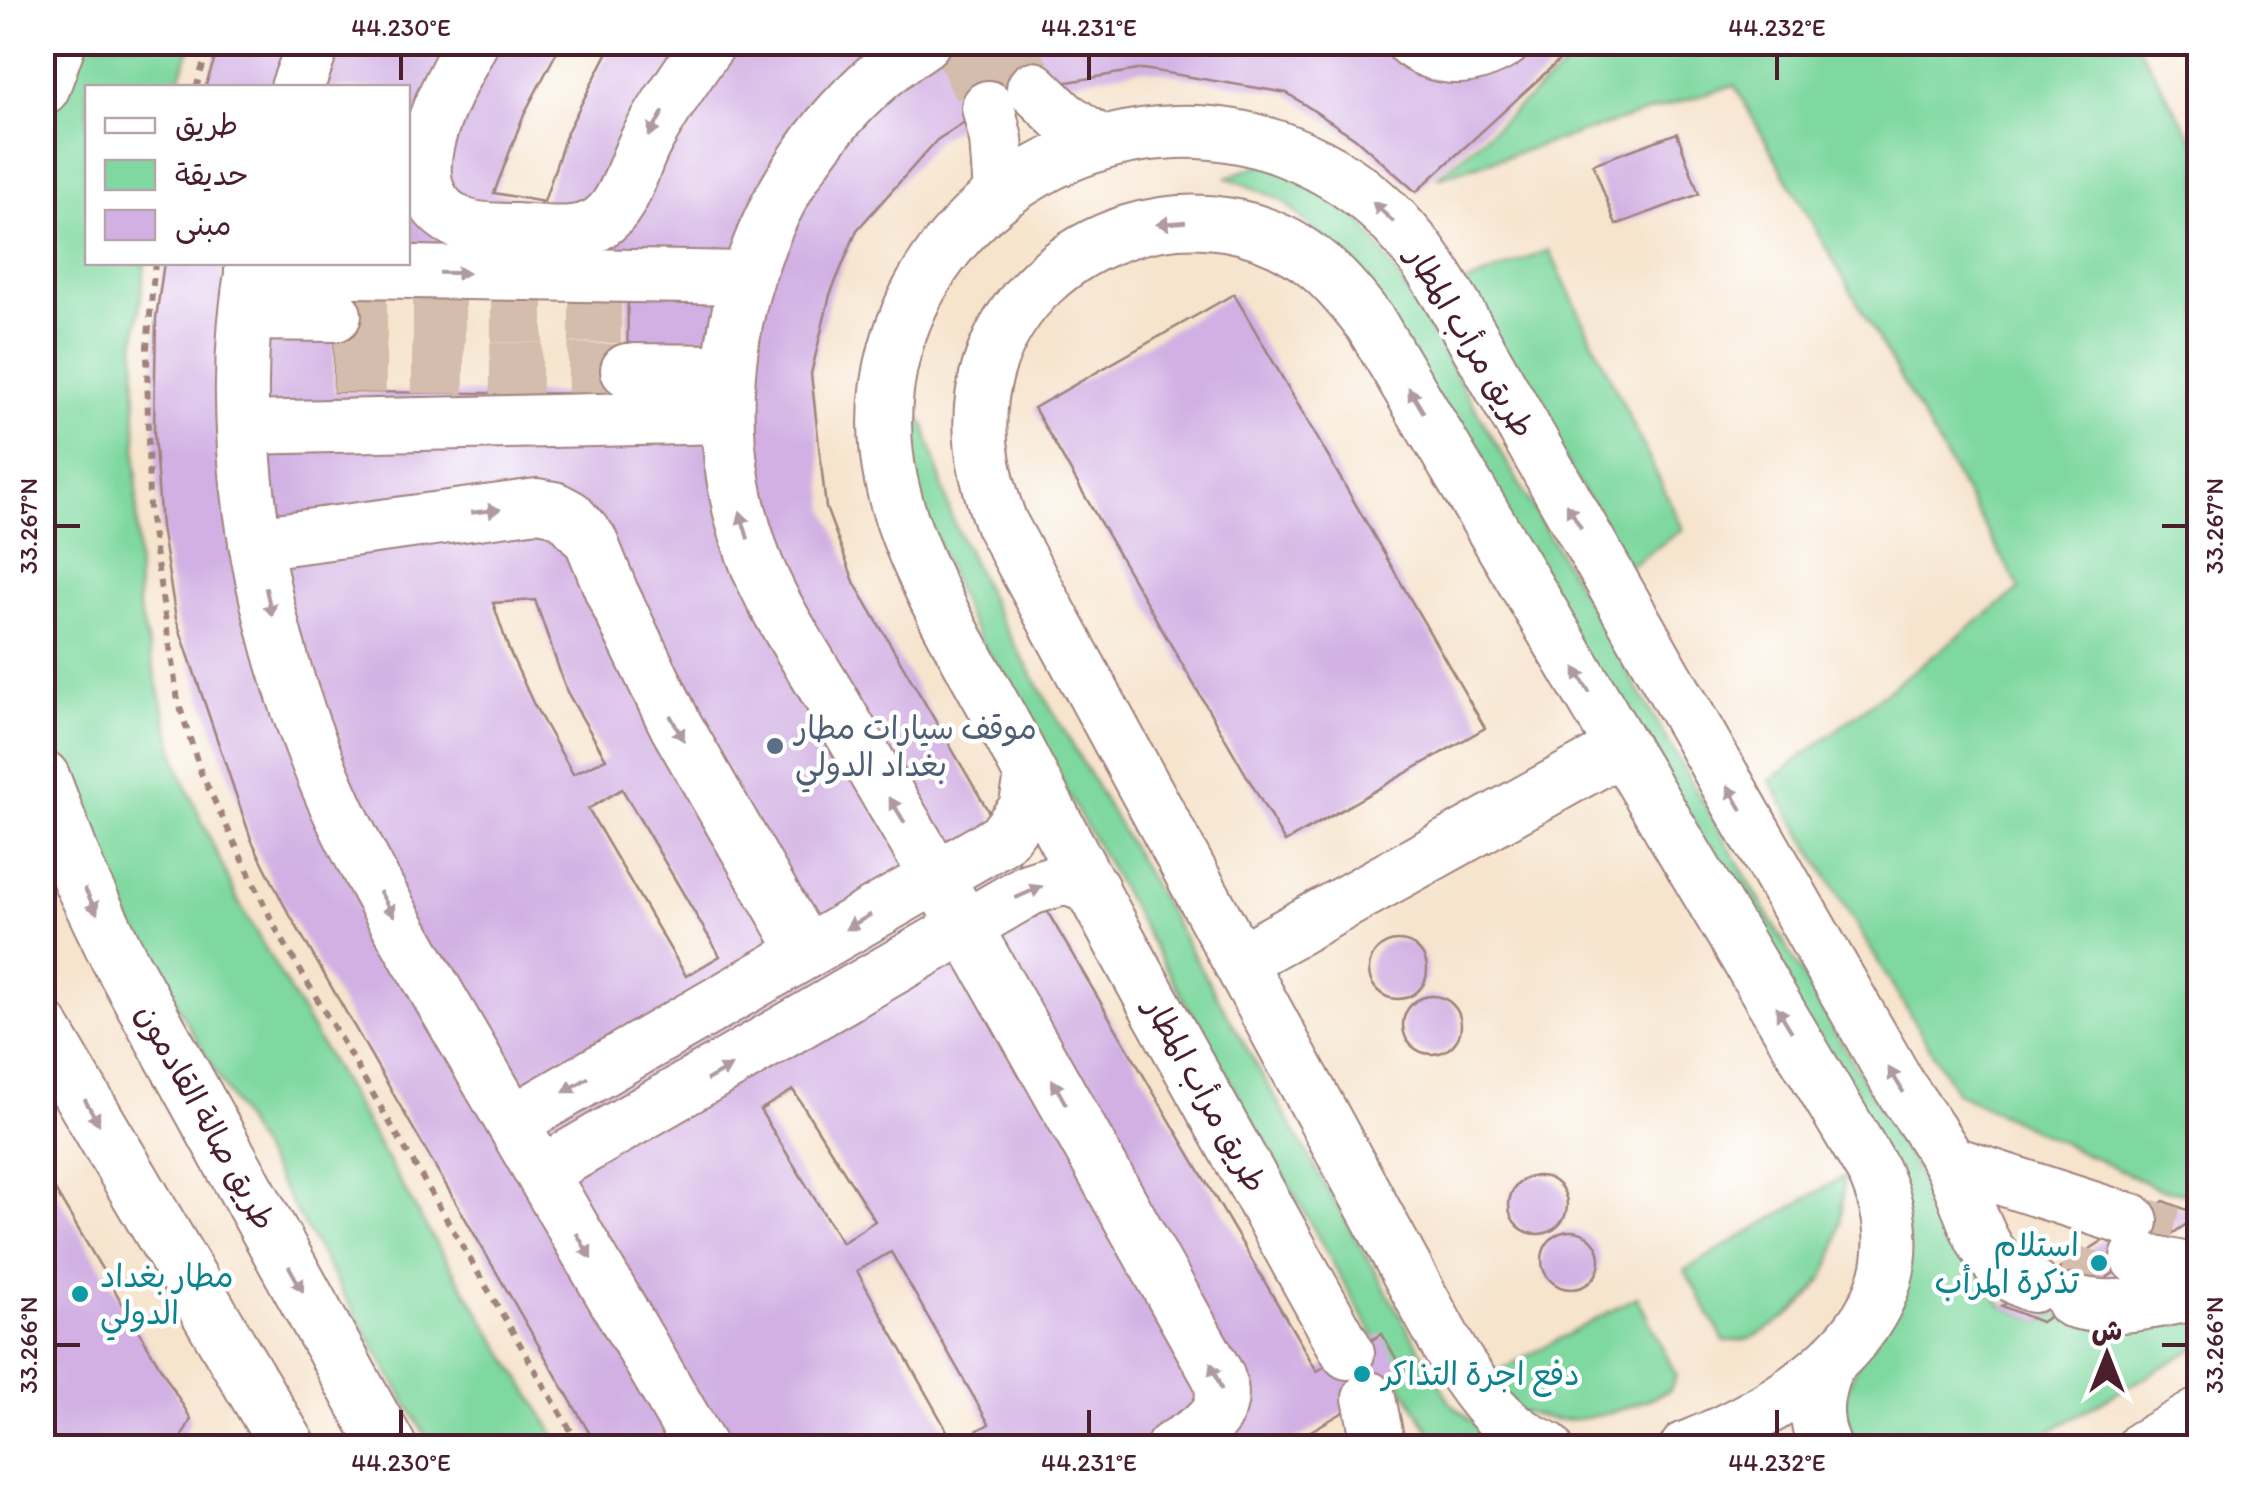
<svg xmlns="http://www.w3.org/2000/svg" width="2242" height="1490" font-family="Itim,'Playpen Sans Arabic',sans-serif">
<style>
.green{fill:#7ed89f;stroke:#647c65;stroke-width:2.5}
.building{fill:#d2b0e3;fill-rule:evenodd}
.lines{fill:none;stroke-linecap:round;stroke-linejoin:round}
.minor-tunnel{stroke:#d4bdad;stroke-width:52;stroke-dasharray:52 26;stroke-linecap:butt}
.minor-casing{stroke:#a0827c;stroke-width:56}
.major-casing{stroke:#a0827c;stroke-width:59}
.path{stroke:#a0827c;stroke-width:6;stroke-dasharray:8 8;stroke-linecap:butt}
.minor{stroke:#fff;stroke-width:52}
.major{stroke:#fff;stroke-width:55}
.oneway{fill:#ae9aa0}
.ticks{fill:none;stroke:#4a1f2b;stroke-width:4}
.service-dot{fill:#5c6f8a;stroke:#fff;stroke-width:4}
.culture-dot{fill:#0f9aa8;stroke:#fff;stroke-width:4}
.labels{text-anchor:middle;stroke-width:9;stroke-linejoin:round;paint-order:stroke}
.street-label{font-size:32px;fill:#4a1f2b;stroke:#fff}
.service-label{font-size:32px;fill:#4e5e75;stroke:#fff;text-anchor:start}
.culture-label{font-size:32px;fill:#0d838f;stroke:#fff;text-anchor:start}
.neatline{fill:none;stroke:#4a1f2b;stroke-width:4}
.ticks-label{font-size:25px;text-anchor:middle;fill:#4a1f2b}
</style>
<rect width="100%" height="100%" fill="#fff"/>
<filter id="ink" filterUnits="userSpaceOnUse"><feTurbulence type="fractalNoise" baseFrequency=".01" numOctaves="2"/><feDisplacementMap in="SourceGraphic" scale="20" xChannelSelector="R" yChannelSelector="G"/><feConvolveMatrix kernelMatrix="1 2 1 2 8 2 1 2 1" color-interpolation-filters="sRGB"/></filter>
<filter id="wash" filterUnits="userSpaceOnUse"><feTurbulence type="fractalNoise" baseFrequency=".0048" numOctaves="4" result="noise"/><feDisplacementMap in="SourceGraphic" scale="40" xChannelSelector="R" yChannelSelector="G"/><feGaussianBlur stdDeviation="2.25" result="paint"/><feColorMatrix in="noise" values="0 0 0 0 0 0 0 0 0 0 0 0 0 0 0 0 0 1.4 0 .05"/><feComposite in="paint" operator="in"/></filter>
<g filter="url(#wash)">
<rect width="100%" height="100%" fill="#f6e4cd"/>
<g class="green">
<path d="M74 43H192L176 87 88 88V262L145 263 135 345 138 606 179 770 239 903 424 1224 563 1447H432L134 931 66 779 42 686V190L60 78Z"/>
<path d="M1592 43H2136L2199 149V1195L2159 1189 1957 1093 1770 781 2020 589 1734 85 1437 178Z"/>
<path d="M1278 158 1360 218 1414 302 1950 1230 1979 1268 2002 1306 2041 1322 2052 1315 2157 1326 2199 1321V1346L2022 1447 1859 1448 1853 1440 1843 1399 1857 1365 1881 1229 1358 270 1282 200 1227 177Z"/>
<path d="M1549 250 1683 529 1629 567 1459 286Z"/>
<path d="M903 394 925 427 952 519 997 614 1450 1402 1470 1420 1518 1447H1439L1411 1401 967 616 918 496Z"/>
<path d="M1843 1177C1843 1242 1833 1290 1774 1325 1754 1338 1749 1342 1724 1341L1685 1270Z"/>
<path d="M1637 1297 1676 1375 1670 1390C1636 1405 1592 1423 1554 1419 1541 1417 1528 1413 1515 1411L1492 1375Z"/>
</g>
<g id="blocks">
<g class="building">
<path d="M220 42H562L524 114 494 193 544 202 567 132 613 42H1579L1416 192 1355 138 1287 93 1143 69 1033 88 988 107 937 140 857 230 830 295 811 374 826 508 855 584 1317 1371 1382 1334 1406 1376 1281 1448H598L284 905 251 839 176 619 161 527 154 433 156 318 164 262H408V88H205ZM335 288 628 290 627 394 334 392ZM535 600 567 692 606 759 573 774 533 703 509 650 493 603ZM622 789 720 956 686 976 588 809ZM793 1090 875 1221 842 1243 760 1110ZM891 1252 989 1424 954 1443 857 1271Z"/>
<path d="M1677 133 1699 194 1616 225 1593 164Z"/>
<path d="M1234 294 1485 728 1285 842 1034 408Z"/>
<circle cx="1398" cy="970" r="29"/>
<circle cx="1432" cy="1025" r="29"/>
<path d="M42 1168 191 1419 176 1448H42Z"/>
<circle cx="1538" cy="1205" r="29"/>
<path d="M2164 1201 2200 1215 2041 1322 2002 1306Z"/>
<circle cx="1571" cy="1260" r="29"/>
</g>
</g>
</g>
<g filter="url(#ink)">
<use href="#blocks" fill-opacity="0" stroke="#a0827c" stroke-width="2.5"/>
<g class="lines">
<g class="minor-tunnel">
<path d="M957 42 988 107"/>
<path d="M1005 42 1033 88"/>
<path d="M335 315 628 317"/>
<path d="M334 366 627 370"/>
<path d="M2132 1221 2173 1233"/>
<path d="M2061 1268 2102 1280"/>
</g>
<g class="minor-casing">
<g id="minor">
<path d="M472 42C447 90 385 192 462 224 479 231 498 229 515 230 541 231 575 238 598 224 626 208 632 165 647 139 666 105 687 74 710 42"/>
<path d="M924 42C757 152 685 367 753 555 771 605 803 651 830 697 875 774 922 851 966 928 1052 1077 1134 1227 1218 1376 1233 1415 1201 1430 1172 1448"/>
<path d="M1412 42C1442 63 1473 61 1504 42"/>
<path d="M297 88 314 42"/>
<path d="M1033 88 1062 116 1100 142"/>
<path d="M988 107 996 139 1000 193"/>
<path d="M253 262C224 420 255 605 314 753 357 864 422 965 480 1067 553 1194 628 1321 701 1448"/>
<path d="M251 269 745 278"/>
<path d="M246 314 335 315"/>
<path d="M627 370 728 371"/>
<path d="M244 428 727 417"/>
<path d="M255 543 537 505 554 508 569 516 591 541 612 593 676 726 806 952"/>
<path d="M1239 961 1623 748"/>
<path d="M512 1122 1002 839 1025 809 1031 777"/>
<path d="M1950 1162 2132 1221"/>
<path d="M542 1172 1030 889 1066 878 1093 889"/>
<path d="M2137 1258 2200 1272"/>
<path d="M2072 1301C2113 1314 2159 1300 2200 1293"/>
<path d="M1348 1353C1236 1150 1120 947 1013 741 972 664 908 564 891 480 854 300 997 138 1176 132 1262 129 1350 168 1406 235 1426 258 1442 285 1458 312L1900 1087C1916 1111 1934 1135 1948 1160 1975 1208 1974 1263 2033 1286"/>
<path d="M1369 1398 1379 1448"/>
<path d="M1547 1448C1502 1430 1476 1391 1451 1352L1001 523C982 472 972 420 989 366 1032 232 1209 174 1320 267 1340 284 1355 303 1371 324L1874 1172C1882 1191 1889 1210 1890 1231 1899 1341 1773 1413 1686 1448"/>
<path d="M1825 1448C1813 1419 1815 1395 1827 1366"/>
</g>
</g>
<g class="major-casing">
<g id="major">
<path d="M42 87 58 42"/>
<path d="M42 778 80 878 118 957 389 1448"/>
<path d="M42 1028 289 1448"/>
<path d="M2144 1448 2200 1416"/>
</g>
</g>
<g class="path">
<path d="M196 88 210 42"/>
<path d="M155 262 147 347 149 512 178 701 201 773 276 929 581 1448"/>
</g>
<use href="#minor" class="minor"/>
<use href="#major" class="major"/>
</g>
<defs><path id="oneway-solid" d="M-6-.8H1V-3.2L6.5 0L1 3.2V.8H-6Z" transform="scale(2.5)"/></defs>
<g class="oneway">
<use href="#oneway-solid" transform="translate(656 124) rotate(121)"/>
<use href="#oneway-solid" transform="translate(1383 212) rotate(-136)"/>
<use href="#oneway-solid" transform="translate(1171 223) rotate(175)"/>
<use href="#oneway-solid" transform="translate(454 273) rotate(1)"/>
<use href="#oneway-solid" transform="translate(1416 400) rotate(-121)"/>
<use href="#oneway-solid" transform="translate(486 511) rotate(-7)"/>
<use href="#oneway-solid" transform="translate(1574 516) rotate(-120)"/>
<use href="#oneway-solid" transform="translate(744 525) rotate(-106)"/>
<use href="#oneway-solid" transform="translate(269 602) rotate(77)"/>
<use href="#oneway-solid" transform="translate(1582 680) rotate(-121)"/>
<use href="#oneway-solid" transform="translate(677 728) rotate(62)"/>
<use href="#oneway-solid" transform="translate(1735 798) rotate(-120)"/>
<use href="#oneway-solid" transform="translate(897 810) rotate(-121)"/>
<use href="#oneway-solid" transform="translate(1029 892) rotate(-24)"/>
<use href="#oneway-solid" transform="translate(91 901) rotate(64)"/>
<use href="#oneway-solid" transform="translate(387 904) rotate(60)"/>
<use href="#oneway-solid" transform="translate(858 922) rotate(150)"/>
<use href="#oneway-solid" transform="translate(1784 1019) rotate(-121)"/>
<use href="#oneway-solid" transform="translate(719 1073) rotate(-30)"/>
<use href="#oneway-solid" transform="translate(1896 1080) rotate(-121)"/>
<use href="#oneway-solid" transform="translate(576 1085) rotate(150)"/>
<use href="#oneway-solid" transform="translate(1059 1092) rotate(-119)"/>
<use href="#oneway-solid" transform="translate(92 1112) rotate(60)"/>
<use href="#oneway-solid" transform="translate(584 1246) rotate(60)"/>
<use href="#oneway-solid" transform="translate(296 1279) rotate(61)"/>
<use href="#oneway-solid" transform="translate(1216 1376) rotate(-112)"/>
</g>
</g>
<path class="ticks" d="M401 55V80M1089 55V80M1777 55V80M55 526H80M2162 526H2187M55 1345H80M2162 1345H2187M401 1410V1435M1089 1410V1435M1777 1410V1435"/>
<circle class="service-dot" cx="775" cy="746" r="10"/>
<g class="culture-dot">
<circle cx="2099" cy="1263" r="10"/>
<circle cx="80" cy="1294" r="10"/>
<circle cx="1362" cy="1374" r="10"/>
</g>
<g class="labels">
<g class="street-label">
<text transform="translate(1471 342) rotate(59)" y="11">طريق مرأب المطار</text>
<text transform="translate(1206 1095) rotate(61)" y="11">طريق مرأب المطار</text>
<text transform="translate(206 1117) rotate(61)" y="11">طريق صالة القادمون</text>
</g>
<g class="service-label">
<text x="795" y="739">موقف سيارات مطار<tspan x="795" dy="37">بغداد الدولي</tspan></text>
</g>
<g class="culture-label">
<text x="2079" y="1256" text-anchor="end">استلام<tspan x="2079" dy="37">تذكرة المرأب</tspan></text>
<text x="100" y="1287">مطار بغداد<tspan x="100" dy="37">الدولي</tspan></text>
<text x="1382" y="1385">دفع اجرة التذاكر</text>
</g>
</g>
<rect width="2242" height="1490" fill="none" stroke="#fff" stroke-width="110"/>
<rect x="85" y="85" width="325" height="180" fill="#ffffff" stroke="#b7a5aa" stroke-width="2.5"/>
<rect x="105" y="118" width="50" height="15" fill="#ffffff" stroke="#b7a5aa" stroke-width="2.5"/>
<text x="175" y="135" font-size="30" fill="#4a1f2b">طريق</text>
<rect x="105" y="160" width="50" height="30" fill="#7ed89f" stroke="#b7a5aa" stroke-width="2.5"/>
<text x="175" y="185" font-size="30" fill="#4a1f2b">حديقة</text>
<rect x="105" y="210" width="50" height="30" fill="#d2b0e3" stroke="#b7a5aa" stroke-width="2.5"/>
<text x="175" y="235" font-size="30" fill="#4a1f2b">مبنى</text>
<g transform="translate(2107 1355)" stroke="#ffffff" stroke-width="8" paint-order="stroke">
<path d="M0-8L18 38L0 25L-18 38Z" fill="#4a1f2b"/>
<text y="-15" font-size="28" font-weight="bold" text-anchor="middle" fill="#4a1f2b">ش</text>
</g>
<rect x="55" y="55" width="2132" height="1380" class="neatline"/>
<g class="ticks-label">
<text x="401" y="36">44.230°E</text>
<text x="1089" y="36">44.231°E</text>
<text x="1777" y="36">44.232°E</text>
<text transform="translate(28 526) rotate(-90)" y="9">33.267°N</text>
<text transform="translate(2214 526) rotate(-90)" y="9">33.267°N</text>
<text transform="translate(28 1345) rotate(-90)" y="9">33.266°N</text>
<text transform="translate(2214 1345) rotate(-90)" y="9">33.266°N</text>
<text x="401" y="1471">44.230°E</text>
<text x="1089" y="1471">44.231°E</text>
<text x="1777" y="1471">44.232°E</text>
</g>
</svg>
